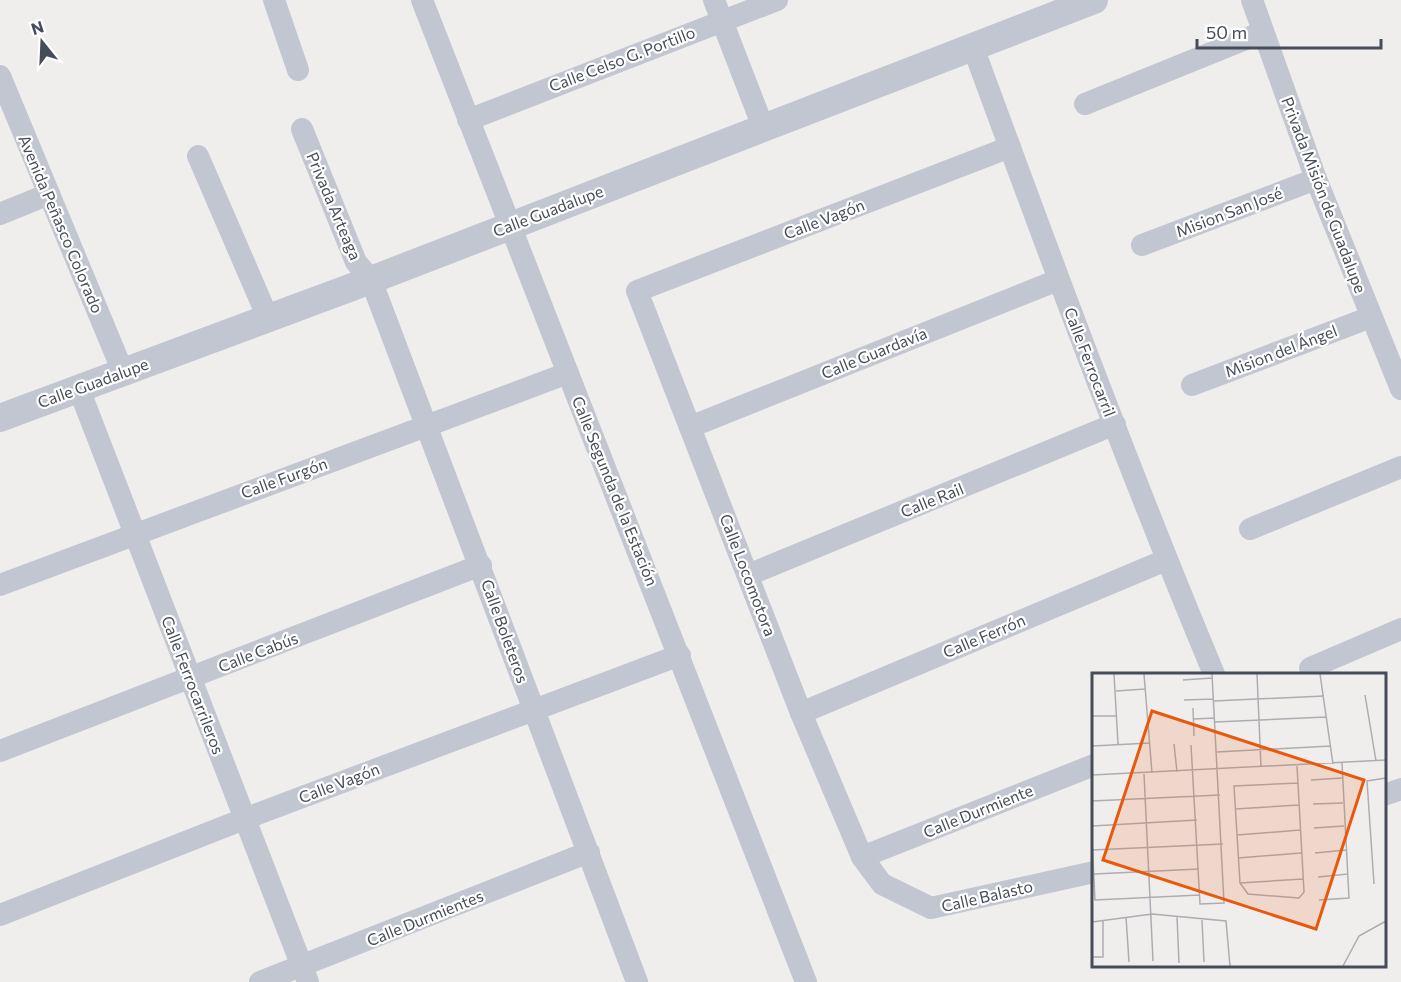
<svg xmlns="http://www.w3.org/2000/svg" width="1401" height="982" font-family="Commissioner,sans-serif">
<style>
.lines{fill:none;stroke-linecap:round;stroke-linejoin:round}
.minor{stroke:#c1c6d1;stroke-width:22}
.tertiary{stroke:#c1c6d1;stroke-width:28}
.labels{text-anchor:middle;stroke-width:4.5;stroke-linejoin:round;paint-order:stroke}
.street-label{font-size:16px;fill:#474c59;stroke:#fff}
.inset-road{fill:none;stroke:#acadb2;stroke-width:1.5}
.view{fill:#e8590c;fill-opacity:0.15;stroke:#e8590c;stroke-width:3}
.inset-edge{fill:none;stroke:#474c59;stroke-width:3}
</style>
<rect width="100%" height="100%" fill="#f0eeed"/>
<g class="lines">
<g class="minor">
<path d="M274 0 298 70"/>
<path d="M422 0 806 982"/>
<path d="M714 0 763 127"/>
<path d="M1252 0 1316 179 1401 389"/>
<path d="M973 47C1050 257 1128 468 1214 674"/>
<path d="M0 76 123 372"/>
<path d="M1085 104 1263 32"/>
<path d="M468 120 777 0"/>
<path d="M302 129 356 262 371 280 637 982"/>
<path d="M1010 147 637 291 801 713 862 857 882 884 931 908 1094 872"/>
<path d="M198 156 268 318"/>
<path d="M0 214 49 194"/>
<path d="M1142 245 1316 179"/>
<path d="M1192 385 1371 317"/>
<path d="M79 389 308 982"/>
<path d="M690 427 1058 280"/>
<path d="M1250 529 1401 467"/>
<path d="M748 575 1115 424"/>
<path d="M0 585 568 373"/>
<path d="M1310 668 1401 629"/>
<path d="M801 713 1166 560"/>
<path d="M0 751 481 565"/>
<path d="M1384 795 1401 789"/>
<path d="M862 857 1094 765"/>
<path d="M0 915 244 819 680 655"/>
<path d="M260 982 589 852"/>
</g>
<path class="tertiary" d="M0 418 371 280 1094 0"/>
</g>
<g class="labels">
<g class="street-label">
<text transform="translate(622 59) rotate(-21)" y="6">Calle Celso G. Portillo</text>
<text transform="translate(1324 195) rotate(69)" y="6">Privada Misión de Guadalupe</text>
<text transform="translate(334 206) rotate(67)" y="6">Privada Arteaga</text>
<text transform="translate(548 211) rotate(-21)" y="6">Calle Guadalupe</text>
<text transform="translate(1229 212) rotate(-21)" y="6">Mision San José</text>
<text transform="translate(824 219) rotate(-21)" y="6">Calle Vagón</text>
<text transform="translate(61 224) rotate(67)" y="6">Avenida Peñasco Colorado</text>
<text transform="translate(1281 351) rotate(-21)" y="6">Mision del Ángel</text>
<text transform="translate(874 353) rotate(-22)" y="6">Calle Guardavía</text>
<text transform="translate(1090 362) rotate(69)" y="6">Calle Ferrocarril</text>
<text transform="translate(93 383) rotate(-20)" y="6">Calle Guadalupe</text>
<text transform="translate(284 478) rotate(-20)" y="6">Calle Furgón</text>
<text transform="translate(615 491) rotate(68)" y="6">Calle Segunda de la Estación</text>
<text transform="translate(932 500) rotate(-22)" y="6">Calle Rail</text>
<text transform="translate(748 575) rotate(69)" y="6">Calle Locomotora</text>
<text transform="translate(505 631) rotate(70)" y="6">Calle Boleteros</text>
<text transform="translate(984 636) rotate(-23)" y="6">Calle Ferrón</text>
<text transform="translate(258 652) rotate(-21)" y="6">Calle Cabús</text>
<text transform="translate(193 685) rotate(69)" y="6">Calle Ferrocarrileros</text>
<text transform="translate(339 783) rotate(-21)" y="6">Calle Vagón</text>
<text transform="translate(978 811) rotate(-22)" y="6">Calle Durmiente</text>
<text transform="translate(987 896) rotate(-13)" y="6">Calle Balasto</text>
<text transform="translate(425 918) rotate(-22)" y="6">Calle Durmientes</text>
</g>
</g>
<g transform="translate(1092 673)">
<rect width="294" height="294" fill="#f0eeed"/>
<path class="inset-road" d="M22 1 26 71M52 1 60 100M165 1 169 94M228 1 241 91M91 7 120 5M24 18 53 16M273 22 284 88M92 27 122 26M122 28 232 23M101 35 102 63M0 43H25M101 46 123 45M123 49 234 44M82 71 85 99M99 72 108 231 132 230 120 1M0 73 58 70M125 79 239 73M205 93 212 219 207 225 156 221 148 210 142 113 206 110M52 101 61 288M0 102 294 87M219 107 250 105M0 128 128 122M221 131 251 130M143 136 207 132M0 153 105 147M222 155 252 153M145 162 208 157M0 165 3 227 108 222M0 177 131 171M223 180 254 177M146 185 209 180M2 201 107 196M226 204 256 201M148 210 211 206M282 211 275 108 294 105M227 227 257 225 250 90M34 244 37 289M85 244 87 290M110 247 112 289M0 249 60 241 134 248 138 293M0 284H11V247M251 293 267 263 294 248"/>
<path class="view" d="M60 38 272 107 224 256 11 187Z"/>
<rect width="294" height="294" class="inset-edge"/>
</g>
<g transform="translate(42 42) rotate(342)" stroke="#ffffff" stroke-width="4.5" paint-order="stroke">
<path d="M0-4.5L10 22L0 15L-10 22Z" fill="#474c59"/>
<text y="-9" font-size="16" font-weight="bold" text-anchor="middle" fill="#474c59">N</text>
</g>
<path d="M1197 39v9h184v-9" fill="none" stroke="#474c59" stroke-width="3"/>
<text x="1206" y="39" font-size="18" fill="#474c59" stroke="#ffffff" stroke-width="4.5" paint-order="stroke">50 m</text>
</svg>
